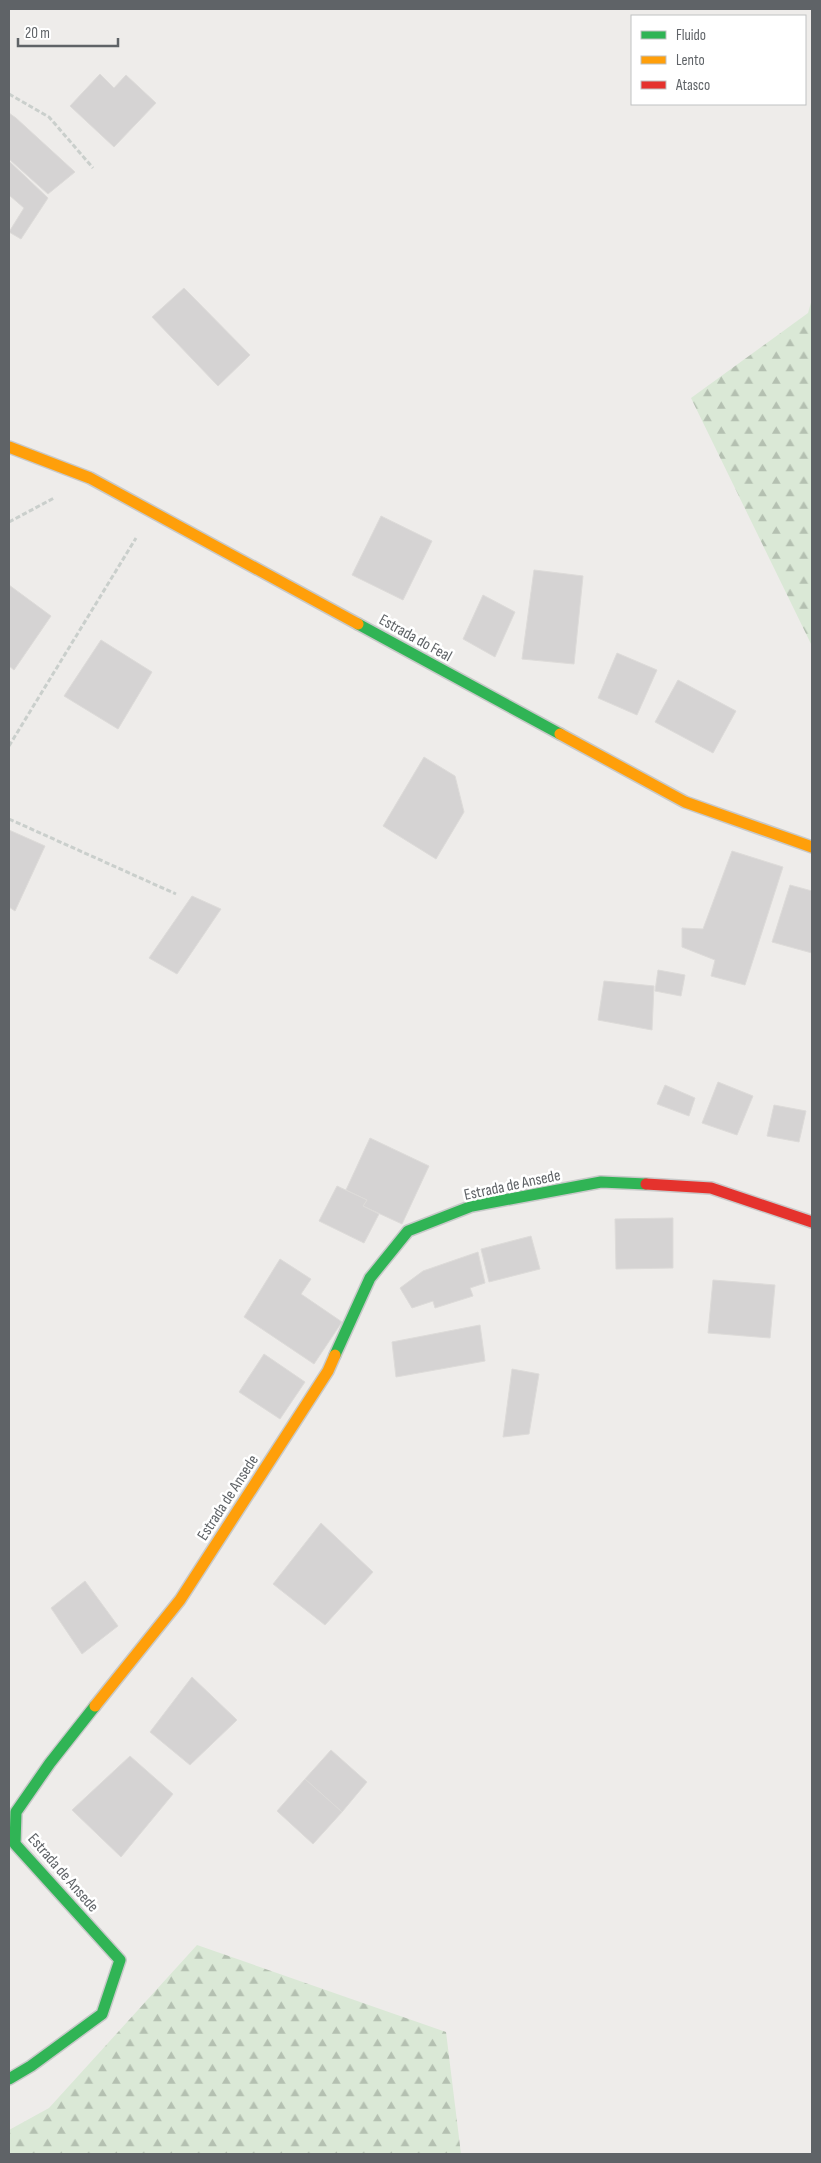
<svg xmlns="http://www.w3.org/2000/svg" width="821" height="2163" font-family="'Sofia Sans Condensed',sans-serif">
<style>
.forest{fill:url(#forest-firs)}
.building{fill:#d5d3d3;stroke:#dddbd9}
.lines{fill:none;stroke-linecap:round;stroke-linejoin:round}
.fast-casing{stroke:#c8c9c9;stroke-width:14}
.slow-casing{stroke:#c8c9c9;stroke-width:14}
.jam-casing{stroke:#c8c9c9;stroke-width:14}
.path{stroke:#cacfcc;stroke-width:3;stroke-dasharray:5 2.5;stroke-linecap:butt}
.fast{stroke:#30b455;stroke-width:11}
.slow{stroke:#ff9f0a;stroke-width:11}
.jam{stroke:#e5322d;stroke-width:11}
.labels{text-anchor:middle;stroke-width:5;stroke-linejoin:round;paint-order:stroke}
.street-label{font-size:16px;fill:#5f6367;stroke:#fff}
</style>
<defs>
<pattern id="forest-firs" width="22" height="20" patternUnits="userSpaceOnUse" patternTransform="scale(1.25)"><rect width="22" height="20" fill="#dae8d6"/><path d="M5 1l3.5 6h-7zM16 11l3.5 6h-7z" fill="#b4c0b1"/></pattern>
</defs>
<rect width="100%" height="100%" fill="#eeecea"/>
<g class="forest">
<path d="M812 299V646L691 398 808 313Z"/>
<path d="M197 1945 446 2032 461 2154H9V2130L49 2108Z"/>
</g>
<g class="building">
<path d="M100 74 114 88 126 75 156 103 114 147 70 106Z"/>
<path d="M9 113 16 118 75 172 48 194 9 159Z"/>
<path d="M9 161 48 198 21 239 9 232 24 208 9 195Z"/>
<path d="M184 288 250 355 218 386 152 317Z"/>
<path d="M381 516 432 541 403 600 352 575Z"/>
<path d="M534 570 583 576 574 664 522 659Z"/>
<path d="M9 585 51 616 14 670 9 666Z"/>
<path d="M483 595 515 612 495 657 463 639Z"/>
<path d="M101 640 152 672 118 729 64 696Z"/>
<path d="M617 653 657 670 637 715 598 698Z"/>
<path d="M678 680 736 711 713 753 655 722Z"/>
<path d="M424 757 455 776 464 812 436 859 383 826Z"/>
<path d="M9 830 45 846 15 911 9 907Z"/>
<path d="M732 851 783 867 745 985 711 976 715 960 682 947V928L703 929Z"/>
<path d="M790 885 812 891V953L772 942Z"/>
<path d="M192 896 221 909 177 974 149 958Z"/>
<path d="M658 970 685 975 681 996 655 991Z"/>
<path d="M604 981 654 986 652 1030 598 1020Z"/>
<path d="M718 1082 753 1096 737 1135 702 1123Z"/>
<path d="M665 1085 695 1098 689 1116 657 1104Z"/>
<path d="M774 1105 806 1111 799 1142 767 1136Z"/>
<path d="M370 1138 429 1166 402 1224 363 1206 367 1200 346 1190Z"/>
<path d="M337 1186 367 1200 363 1206 379 1214 364 1243 319 1221Z"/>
<path d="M673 1218V1268L616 1269 615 1219Z"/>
<path d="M531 1236 540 1269 489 1282 481 1249Z"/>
<path d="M478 1252 485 1283 470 1288 473 1296 435 1308 433 1301 412 1308 400 1288 423 1271Z"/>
<path d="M280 1259 311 1279 301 1294 342 1322 314 1364 244 1317Z"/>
<path d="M713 1280 775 1285 770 1338 708 1333Z"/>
<path d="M480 1325 485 1361 396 1377 392 1342Z"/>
<path d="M264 1354 305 1382 280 1419 239 1392Z"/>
<path d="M512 1369 539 1374 529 1434 503 1437Z"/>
<path d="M321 1523 373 1572 325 1625 273 1584Z"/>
<path d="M85 1581 118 1626 82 1654 51 1608Z"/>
<path d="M192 1677 237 1720 190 1765 150 1732Z"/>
<path d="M331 1750 367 1782 342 1812 305 1779Z"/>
<path d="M130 1756 173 1794 121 1857 72 1810Z"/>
<path d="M305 1779 342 1812 313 1844 277 1811Z"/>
</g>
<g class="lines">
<g class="fast-casing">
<g id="fast">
<path d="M358 624 560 734"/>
<path d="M335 1355 370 1278 408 1231 472 1206 601 1182 646 1184"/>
<path d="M9 2079 31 2066 102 2014 120 1960 15 1844 16 1812 50 1763 95 1706"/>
</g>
</g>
<g class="slow-casing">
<g id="slow">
<path d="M9 447 90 478 358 624"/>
<path d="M560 734 685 802 812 847"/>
<path d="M95 1706 180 1600 328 1371 335 1355"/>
</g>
</g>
<g class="jam-casing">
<path id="jam" d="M646 1184 711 1188 812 1222"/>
</g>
<g class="path">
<path d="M9 94 49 117 93 168"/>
<path d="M9 522 54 498"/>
<path d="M9 746 136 538"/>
<path d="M9 819 176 894"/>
</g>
<use href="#fast" class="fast"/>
<use href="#slow" class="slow"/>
<use href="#jam" class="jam"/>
</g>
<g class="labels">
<g class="street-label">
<text transform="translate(416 637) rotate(29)" y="6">Estrada do Feal</text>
<text transform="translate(512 1184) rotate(-12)" y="6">Estrada de Ansede</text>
<text transform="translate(227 1497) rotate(-57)" y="6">Estrada de Ansede</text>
<text transform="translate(64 1872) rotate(49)" y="6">Estrada de Ansede</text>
</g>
</g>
<rect width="821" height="2163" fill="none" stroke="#5f6367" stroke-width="20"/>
<rect x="631" y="15" width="175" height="90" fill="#ffffff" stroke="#bfc1c2"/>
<rect x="641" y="31" width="25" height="8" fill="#30b455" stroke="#bfc1c2"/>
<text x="676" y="40" font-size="15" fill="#5f6367">Fluido</text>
<rect x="641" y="56" width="25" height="8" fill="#ff9f0a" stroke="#bfc1c2"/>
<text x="676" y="65" font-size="15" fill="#5f6367">Lento</text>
<rect x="641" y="81" width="25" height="8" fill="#e5322d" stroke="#bfc1c2"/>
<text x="676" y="90" font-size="15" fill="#5f6367">Atasco</text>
<path d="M18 38v8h100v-8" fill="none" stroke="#5f6367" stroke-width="2.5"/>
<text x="25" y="38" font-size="15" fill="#5f6367" stroke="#ffffff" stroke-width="4" paint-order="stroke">20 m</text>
</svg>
